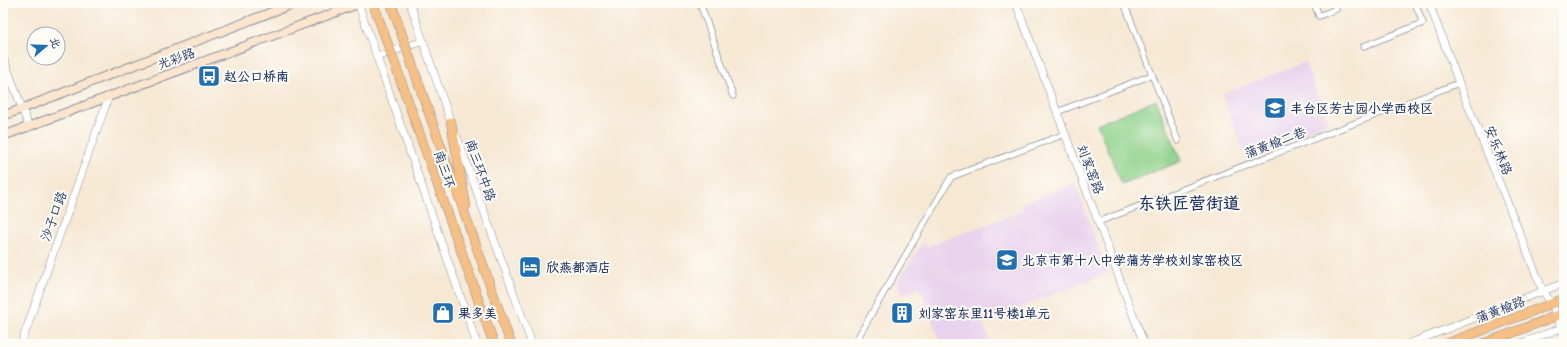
<svg xmlns="http://www.w3.org/2000/svg" width="1567" height="347" font-family="'Comic Neue','LXGW WenKai TC',sans-serif">
<style>
.built{fill:#e9d2ed}
.green{fill:#8cd088;stroke:#548073}
.lines{fill:none;stroke-linecap:round;stroke-linejoin:round}
.minor-casing{stroke:#888c98;stroke-width:7}
.tertiary-casing{stroke:#888c98;stroke-width:8}
.secondary-casing{stroke:#888c98;stroke-width:10}
.primary-casing{stroke:#888c98;stroke-width:10}
.trunk-casing{stroke:#888c98;stroke-width:10}
.minor{stroke:#fff;stroke-width:5.5}
.tertiary{stroke:#fff;stroke-width:7}
.secondary{stroke:#fbe5cf;stroke-width:8}
.primary{stroke:#f5bf86;stroke-width:9}
.trunk{stroke:#f5bf86;stroke-width:9}
.trunk-bridge-casing{stroke:#888c98;stroke-width:10;stroke-linecap:butt}
.trunk-bridge{stroke:#f5bf86;stroke-width:9}
.labels{text-anchor:middle;stroke-width:4;stroke-linejoin:round;paint-order:stroke}
.street-label{font-size:13px;fill:#1b2f5e;stroke:#fdfcf7}
.poi-label{font-size:13px;font-weight:bold;fill:#1b2f5e;stroke:#fdfcf7;text-anchor:start}
.district-label{font-size:17px;font-weight:bold;fill:#1b2f5e;stroke:#fdfcf7}
</style>
<rect width="100%" height="100%" fill="#fdfcf7"/>
<filter id="ink" filterUnits="userSpaceOnUse"><feTurbulence type="fractalNoise" baseFrequency=".025" numOctaves="2"/><feDisplacementMap in="SourceGraphic" scale="8" xChannelSelector="R" yChannelSelector="G"/><feConvolveMatrix kernelMatrix="1 2 1 2 8 2 1 2 1" color-interpolation-filters="sRGB"/></filter>
<filter id="wash" filterUnits="userSpaceOnUse"><feTurbulence type="fractalNoise" baseFrequency=".012" numOctaves="4" result="noise"/><feDisplacementMap in="SourceGraphic" scale="16" xChannelSelector="R" yChannelSelector="G"/><feGaussianBlur stdDeviation="0.9" result="paint"/><feColorMatrix in="noise" values="0 0 0 0 0 0 0 0 0 0 0 0 0 0 0 0 0 1.4 0 .05"/><feComposite in="paint" operator="in"/></filter>
<g filter="url(#wash)">
<rect width="100%" height="100%" fill="#f6e8d3"/>
<g class="built">
<path d="M1305 62 1328 123 1245 155 1222 94Z"/>
<path d="M1075 183 1108 273 983 322 991 344H927L939 339 920 288 902 295 897 281 924 241 926 247 1023 211 1020 204Z"/>
</g>
<path class="green" d="M1156 100 1181 161 1122 185 1097 124Z"/>
</g>
<g filter="url(#ink)">
<g class="lines">
<g class="minor-casing">
<g id="minor">
<path d="M700 3 733 96"/>
<path d="M1124 3 1178 141"/>
<path d="M1314 3 1319 16 1336 9 1334 3"/>
<path d="M1364 46 1423 23 1415 3"/>
<path d="M1057 112 1152 75"/>
<path d="M1098 222 1459 83"/>
<path d="M854 344 951 177 1065 134"/>
</g>
</g>
<g class="tertiary-casing">
<g id="tertiary">
<path d="M358 3 477 344"/>
<path d="M410 3 452 126"/>
<path d="M1016 3 1144 344"/>
<path d="M1429 3 1459 83 1543 291 1552 304 1564 335"/>
<path d="M3 57 29 127"/>
<path d="M376 57 423 41"/>
<path d="M457 137 532 344"/>
<path d="M21 344 109 96"/>
<path d="M1408 344 1564 283"/>
<path d="M1519 344 1564 327"/>
</g>
</g>
<g class="secondary-casing">
<g id="secondary">
<path d="M3 116 295 3"/>
<path d="M3 136 358 4"/>
</g>
</g>
<g class="primary-casing">
<g id="primary">
<path d="M1446 344 1564 299"/>
<path d="M1483 344 1564 313"/>
</g>
</g>
<g class="trunk-casing">
<g id="trunk">
<path d="M423 96 511 344"/>
<path d="M408 101 494 344"/>
<path d="M451 122 466 206"/>
</g>
</g>
<use href="#minor" class="minor"/>
<use href="#tertiary" class="tertiary"/>
<use href="#secondary" class="secondary"/>
<use href="#primary" class="primary"/>
<use href="#trunk" class="trunk"/>
<g class="trunk-bridge-casing">
<g id="trunk-bridge">
<path d="M373 3 408 101"/>
<path d="M391 3 423 96"/>
</g>
</g>
<use href="#trunk-bridge" class="trunk-bridge"/>
</g>
</g>
<defs>
<g id="bus-square" transform="scale(1.15)"><rect x="-9" y="-9" width="18" height="18" rx="4" fill="#1f6fb2" stroke="#fdfcf7"/><path d="M-5-6H5V4H4V6H2V4H-2V6H-4V4H-5ZM-3.5-4V0h7V-4ZM-3.5 1.2v1.5H-2V1.2ZM2 1.2v1.5H3.5V1.2Z" fill="#fff"/></g>
<g id="school-square" transform="scale(1.15)"><rect x="-9" y="-9" width="18" height="18" rx="4" fill="#1f6fb2" stroke="#fdfcf7"/><path d="M0-5L7-2L0 1L-7-2ZM-4 1L0 2.5L4 1V4Q0 6-4 4Z" fill="#fff"/></g>
<g id="hotel-square" transform="scale(1.15)"><rect x="-9" y="-9" width="18" height="18" rx="4" fill="#1f6fb2" stroke="#fdfcf7"/><path d="M-6-4.5h1.5V1H6V5H4.5V3h-9V5H-6ZM-4 0a1.8 1.8 0 1 1 3.6 0ZM.5 0V-2.5h3Q6-2.5 6 0Z" fill="#fff"/></g>
<g id="shop-square" transform="scale(1.15)"><rect x="-9" y="-9" width="18" height="18" rx="4" fill="#1f6fb2" stroke="#fdfcf7"/><path d="M-5-2.5h2.3a2.7 3.5 0 0 1 5.4 0H5L5.5 6h-11ZM-1.5-2.5h3a1.5 2.3 0 0 0-3 0Z" fill="#fff"/></g>
<g id="building-square" transform="scale(1.15)"><rect x="-9" y="-9" width="18" height="18" rx="4" fill="#1f6fb2" stroke="#fdfcf7"/><path d="M-4-6H4V6H1V3H-1V6H-4ZM-2.5-4.3h1.7v1.8h-1.7ZM.8-4.3h1.7v1.8H.8ZM-2.5-1h1.7V.8h-1.7ZM.8-1h1.7V.8H.8Z" fill="#fff"/></g>
</defs>
<g fill-rule="evenodd">
<use href="#bus-square" x="209" y="76"/>
<use href="#school-square" x="1275" y="108"/>
<use href="#school-square" x="1007" y="260"/>
<use href="#hotel-square" x="530" y="267"/>
<use href="#shop-square" x="443" y="313"/>
<use href="#building-square" x="902" y="313"/>
</g>
<g class="labels">
<g class="street-label">
<text transform="translate(176 58) rotate(-20)" y="5">光彩路</text>
<text transform="translate(1275 142) rotate(-21)" y="5">蒲黄榆二巷</text>
<text transform="translate(1499 150) rotate(68)" y="5">安乐林路</text>
<text transform="translate(445 169) rotate(71)" y="5">南三环</text>
<text transform="translate(1091 169) rotate(69)" y="5">刘家窑路</text>
<text transform="translate(481 170) rotate(70)" y="5">南三环中路</text>
<text transform="translate(53 216) rotate(-70)" y="5">沙子口路</text>
<text transform="translate(1500 309) rotate(-21)" y="5">蒲黄榆路</text>
</g>
<g class="poi-label">
<text x="224" y="81">赵公口桥南</text>
<text x="1290" y="113">丰台区芳古园小学西校区</text>
<text x="1022" y="265">北京市第十八中学蒲芳学校刘家窑校区</text>
<text x="546" y="272">欣燕都酒店</text>
<text x="458" y="318">果多美</text>
<text x="918" y="318">刘家窑东里11号楼1单元</text>
</g>
<g class="district-label">
<text x="1189" y="209">东铁匠营街道</text>
</g>
</g>
<rect width="1567" height="347" fill="none" stroke="#fdfcf7" stroke-width="16"/>
<g transform="translate(46 46) rotate(71)"><circle r="19" fill="#fdfcf7" stroke="#a3aaba"/>
<path d="M0-3L7 15L0 10L-7 15Z" fill="#1f6fb2"/>
<text y="-6" font-size="11" font-weight="bold" text-anchor="middle" fill="#1b2f5e">北</text>
</g>
</svg>
